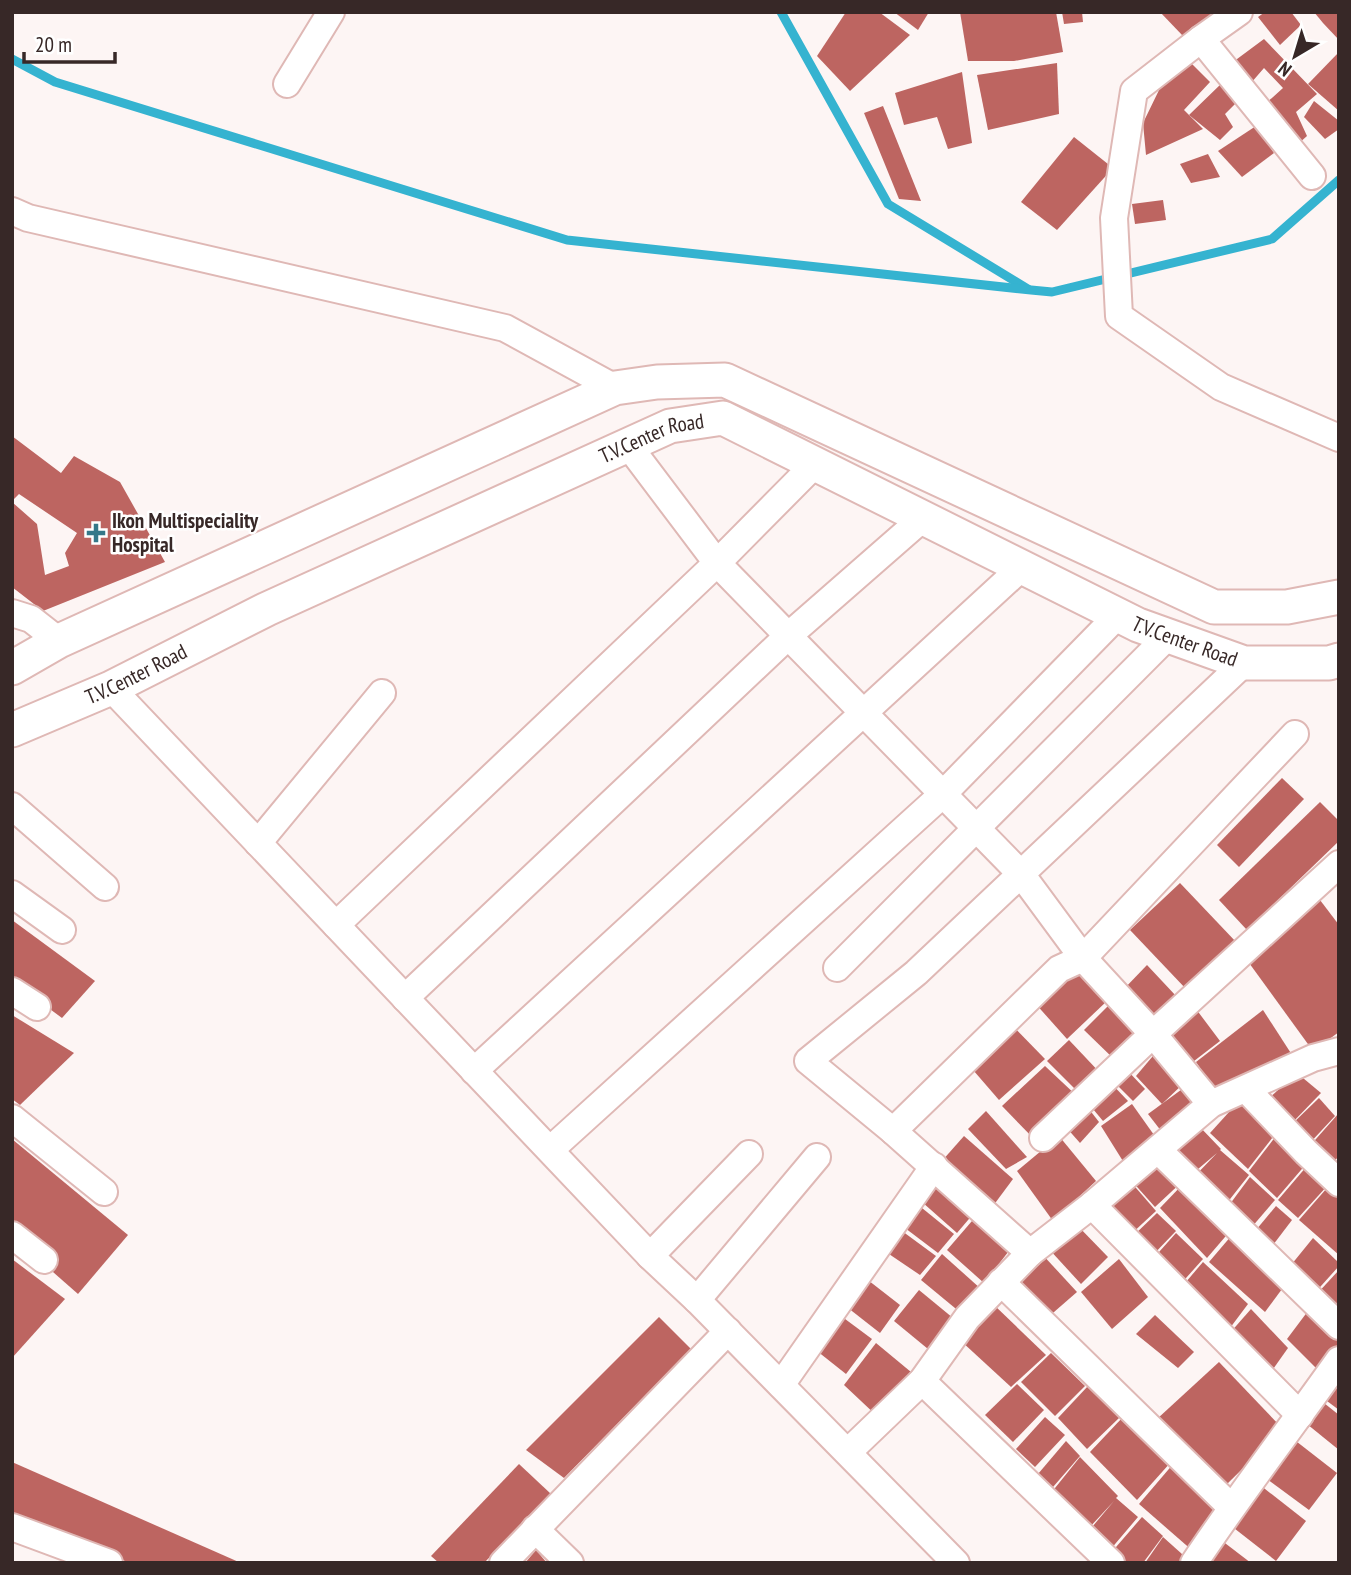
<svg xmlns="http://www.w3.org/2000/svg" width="1351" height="1575" font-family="'PT Sans Narrow',sans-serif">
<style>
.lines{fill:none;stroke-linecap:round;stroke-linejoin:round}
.stream{stroke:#35b3d0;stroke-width:9}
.building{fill:#bd6561}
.minor-casing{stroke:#dfb8b5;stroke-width:30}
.tertiary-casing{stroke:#dfb8b5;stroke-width:37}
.minor{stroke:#fff;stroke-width:26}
.tertiary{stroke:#fff;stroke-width:33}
.poi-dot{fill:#357889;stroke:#fff;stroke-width:2.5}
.labels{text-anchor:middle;stroke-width:5;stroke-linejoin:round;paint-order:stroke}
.street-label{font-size:21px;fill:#372827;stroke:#fff}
.poi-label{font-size:21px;font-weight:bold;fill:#372827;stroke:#fff;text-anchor:start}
</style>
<rect width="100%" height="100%" fill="#fdf5f4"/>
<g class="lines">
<g class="stream">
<path d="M781 12 888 204 1028 289"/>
<path d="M12 59 55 82 567 240 1031 290 1052 292 1272 239 1339 180"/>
</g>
</g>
<g class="building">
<path d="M846 12H879L910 35 850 91 817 56Z"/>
<path d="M894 12H929L918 30Z"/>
<path d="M960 12H1056L1063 52 1014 61H968Z"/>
<path d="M1062 12H1082L1083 22 1064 24Z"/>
<path d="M1160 12H1215L1183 36Z"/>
<path d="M1265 12H1291L1301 25 1280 45 1258 17Z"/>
<path d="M1314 12H1339V40L1323 23Z"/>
<path d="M1264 39 1317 94 1296 112 1307 136 1298 144 1264 105 1283 88 1264 68 1251 83 1233 62Z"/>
<path d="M1339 52V111L1308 84Z"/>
<path d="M1057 63 1059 114 988 130 977 75Z"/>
<path d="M1192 64 1210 82 1184 110 1203 129 1146 155 1143 123 1161 86Z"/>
<path d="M962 72 972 143 948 149 937 117 904 125 895 93Z"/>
<path d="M1223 82 1236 103 1225 114 1233 127 1220 140 1189 115Z"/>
<path d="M1314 101 1339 121V129L1325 139 1304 117Z"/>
<path d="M883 106 921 201 899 199 864 113Z"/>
<path d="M1256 126 1274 153 1242 177 1218 151Z"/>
<path d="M1074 137 1113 168 1057 230 1021 202Z"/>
<path d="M1208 154 1220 177 1191 183 1180 164Z"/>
<path d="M1163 200 1166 220 1135 224 1132 204Z"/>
<path d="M12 436 61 473 74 456 120 482 165 562 43 611 12 587V502L37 524 45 575 69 566 65 553 77 533 19 494 12 501Z"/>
<path d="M1282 778 1304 799 1239 867 1217 845Z"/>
<path d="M1320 802 1339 821V841L1247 930 1219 900Z"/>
<path d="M1180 883 1237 943 1187 990 1130 930Z"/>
<path d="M1320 900 1339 925V1032L1313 1051 1244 956Z"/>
<path d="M12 920 95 981 62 1018 12 981Z"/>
<path d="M1147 965 1177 997 1156 1023 1122 991Z"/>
<path d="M1074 966 1108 1000 1067 1039 1034 1002Z"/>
<path d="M1112 1002 1146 1034 1117 1062 1084 1030Z"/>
<path d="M1196 1009 1220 1041 1185 1068 1164 1040Z"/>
<path d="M1263 1010 1294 1058 1220 1097 1196 1062Z"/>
<path d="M12 1015 74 1053 20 1105 12 1099Z"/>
<path d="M1011 1024 1045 1059 999 1100 967 1063Z"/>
<path d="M1069 1040 1103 1076 1081 1095 1047 1061Z"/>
<path d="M1158 1050 1185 1082 1162 1104 1136 1076Z"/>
<path d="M1045 1066 1078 1097 1036 1141 1002 1106Z"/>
<path d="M1125 1068 1145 1089 1133 1101 1113 1081Z"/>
<path d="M1297 1073 1321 1093 1292 1123 1267 1100Z"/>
<path d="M1108 1080 1128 1101 1103 1121 1088 1103Z"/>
<path d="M1185 1087 1203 1107 1165 1136 1148 1114Z"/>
<path d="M1319 1098 1335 1116 1308 1145 1290 1126Z"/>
<path d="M1239 1101 1276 1133 1248 1169 1210 1133Z"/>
<path d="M1085 1104 1099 1122 1080 1143 1065 1126Z"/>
<path d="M1132 1104 1159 1142 1126 1166 1101 1126Z"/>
<path d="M986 1111 1027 1157 1006 1169 968 1129Z"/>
<path d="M1339 1113V1156L1329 1167 1308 1148Z"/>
<path d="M1199 1126 1221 1149 1220 1150 1249 1175 1223 1208 1192 1179 1217 1153 1191 1175 1167 1150Z"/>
<path d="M964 1136 1013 1179 990 1210 941 1162Z"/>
<path d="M1059 1136 1096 1181 1053 1221 1017 1171Z"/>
<path d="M1276 1136 1307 1163 1277 1198 1249 1171Z"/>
<path d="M12 1139 128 1235 78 1294 12 1236Z"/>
<path d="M1159 1155 1185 1179 1155 1207 1130 1179Z"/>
<path d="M1307 1166 1328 1185 1298 1218 1278 1200Z"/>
<path d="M1250 1177 1275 1200 1251 1228 1227 1208Z"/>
<path d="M1130 1181 1156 1211 1129 1236 1099 1205Z"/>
<path d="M939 1182 974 1213 957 1233 922 1202Z"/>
<path d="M1184 1183 1231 1230 1207 1258 1160 1208Z"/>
<path d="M1327 1188 1339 1198V1255L1299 1220Z"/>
<path d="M1276 1206 1292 1220 1273 1245 1256 1230Z"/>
<path d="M922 1208 954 1234 938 1253 905 1228Z"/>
<path d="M1157 1213 1176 1231 1150 1258 1131 1238Z"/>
<path d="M978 1214 1012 1247 984 1283 947 1250Z"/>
<path d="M1075 1223 1108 1257 1081 1284 1048 1248Z"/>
<path d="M902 1231 936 1256 920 1275 886 1252Z"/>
<path d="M1176 1233 1203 1259 1178 1287 1151 1261Z"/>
<path d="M1232 1235 1285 1285 1265 1312 1209 1262Z"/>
<path d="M1313 1238 1339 1263V1266L1312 1296 1287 1270Z"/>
<path d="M1041 1253 1077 1292 1046 1319 1008 1282Z"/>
<path d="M942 1254 981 1289 961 1313 921 1280Z"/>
<path d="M12 1259 65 1299 12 1358Z"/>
<path d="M1119 1259 1148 1297 1112 1329 1081 1292Z"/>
<path d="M1203 1262 1248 1304 1227 1332 1180 1289Z"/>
<path d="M1339 1270V1320L1315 1296Z"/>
<path d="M864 1277 900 1305 880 1333 843 1304Z"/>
<path d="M919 1290 953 1318 928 1349 894 1321Z"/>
<path d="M993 1304 1046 1355 1011 1387 961 1341Z"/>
<path d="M1311 1307 1339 1332V1354L1324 1376 1287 1339Z"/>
<path d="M1251 1309 1288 1348 1271 1372 1229 1334Z"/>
<path d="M837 1313 872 1339 846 1374 812 1347Z"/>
<path d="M1155 1315 1194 1352 1178 1368 1136 1334Z"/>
<path d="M659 1317 691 1349 564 1478 526 1450Z"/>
<path d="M876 1343 911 1372 878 1417 844 1385Z"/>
<path d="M1051 1353 1085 1386 1055 1416 1021 1382Z"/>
<path d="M1219 1362 1283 1429 1226 1485 1157 1419Z"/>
<path d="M1339 1376V1410L1319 1395Z"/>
<path d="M1017 1384 1044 1410 1013 1442 985 1415Z"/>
<path d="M1088 1386 1120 1417 1087 1449 1058 1418Z"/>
<path d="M1319 1399 1339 1415V1450L1302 1420Z"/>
<path d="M1045 1417 1065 1435 1035 1467 1016 1449Z"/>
<path d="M1123 1417 1171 1462 1137 1500 1090 1452Z"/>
<path d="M1292 1438 1337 1473 1309 1510 1263 1476Z"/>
<path d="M1066 1441 1080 1456 1053 1487 1038 1474Z"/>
<path d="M1080 1457 1118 1496 1116 1498 1138 1517 1110 1550 1087 1533 1114 1501 1089 1528 1051 1493Z"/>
<path d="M12 1462 241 1563H130L12 1516Z"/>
<path d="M1174 1463 1225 1509 1194 1552 1139 1504Z"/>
<path d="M519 1464 551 1494 484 1563H439L431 1556Z"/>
<path d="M1260 1485 1306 1521 1276 1561 1230 1525Z"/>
<path d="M1142 1517 1163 1536 1143 1563H1120L1110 1554Z"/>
<path d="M1163 1537 1192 1563H1145Z"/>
<path d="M1221 1540 1251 1563H1213L1207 1558Z"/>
<path d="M536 1550 547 1563H525Z"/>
</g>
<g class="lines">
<g class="minor-casing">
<g id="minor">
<path d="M1239 12 1201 39 1134 91 1114 218 1119 316 1221 387 1339 438"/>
<path d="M1201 39 1312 176"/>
<path d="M287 84 331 12"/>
<path d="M12 211 28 218 505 328 615 388"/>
<path d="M628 445 717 563 1021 874 1083 958 1153 1034 1211 1104"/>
<path d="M12 613 31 619 59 641"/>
<path d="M111 688 650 1256 697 1300 956 1563"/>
<path d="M12 806 105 887"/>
<path d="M258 843 382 693"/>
<path d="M12 894 62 930"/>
<path d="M336 925 717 563 815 464"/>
<path d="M837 968 1168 636"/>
<path d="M12 991 37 1007"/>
<path d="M405 998 788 636 923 518"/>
<path d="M474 1071 1022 567"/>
<path d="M1246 1089 1306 1152 1339 1183"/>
<path d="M12 1118 104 1192"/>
<path d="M893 1131 1059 969 1083 958 1295 734"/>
<path d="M1043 1138 1153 1034 1339 864"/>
<path d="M550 1150 943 794 1118 615"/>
<path d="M1158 1150 1339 1326"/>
<path d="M1092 1205 1300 1415"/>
<path d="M12 1235 44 1260"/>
<path d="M1030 1253 893 1131 808 1061 916 973 1244 663"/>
<path d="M650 1256 749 1154"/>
<path d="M1001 1282 1231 1507"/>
<path d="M697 1300 817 1157"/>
<path d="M922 1381 1111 1563"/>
<path d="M781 1385 934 1166"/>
<path d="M848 1452 922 1381 967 1318 1030 1253 1092 1205 1211 1104 1313 1058 1339 1051"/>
<path d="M12 1527 109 1563"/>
<path d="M535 1529 570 1563"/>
<path d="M503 1563 728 1331"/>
<path d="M1194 1563C1240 1494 1291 1428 1339 1360"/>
</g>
</g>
<g class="tertiary-casing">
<g id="tertiary">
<path d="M12 668 59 641 615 388 657 382 725 380 1214 607H1287L1339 597"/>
<path id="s1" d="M12 730 111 688 267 609 670 426 723 418 1138 625 1244 663H1329L1339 660"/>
</g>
</g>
<use href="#minor" class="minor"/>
<use href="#tertiary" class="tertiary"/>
</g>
<path class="poi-dot" d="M92.5 522.5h7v7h7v7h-7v7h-7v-7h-7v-7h7z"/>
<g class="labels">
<g class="street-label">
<text dy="7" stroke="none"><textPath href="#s1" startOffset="704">T.V.Center Road</textPath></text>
<text dy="7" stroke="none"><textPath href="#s1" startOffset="1292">T.V.Center Road</textPath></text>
<text dy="7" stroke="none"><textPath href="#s1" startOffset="136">T.V.Center Road</textPath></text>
</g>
<g class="poi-label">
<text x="112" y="528">Ikon Multispeciality<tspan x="112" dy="24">Hospital</tspan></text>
</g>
</g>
<rect width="1351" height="1575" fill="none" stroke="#372827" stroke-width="28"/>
<g transform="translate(1295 56) rotate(218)" stroke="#ffffff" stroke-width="5" paint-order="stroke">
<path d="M0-5L12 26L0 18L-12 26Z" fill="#372827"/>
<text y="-10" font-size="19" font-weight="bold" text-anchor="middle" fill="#372827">N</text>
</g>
<path d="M24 52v10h91v-10" fill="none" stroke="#372827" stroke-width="3.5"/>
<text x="35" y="52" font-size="21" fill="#372827" stroke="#ffffff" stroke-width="5" paint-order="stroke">20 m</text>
</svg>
